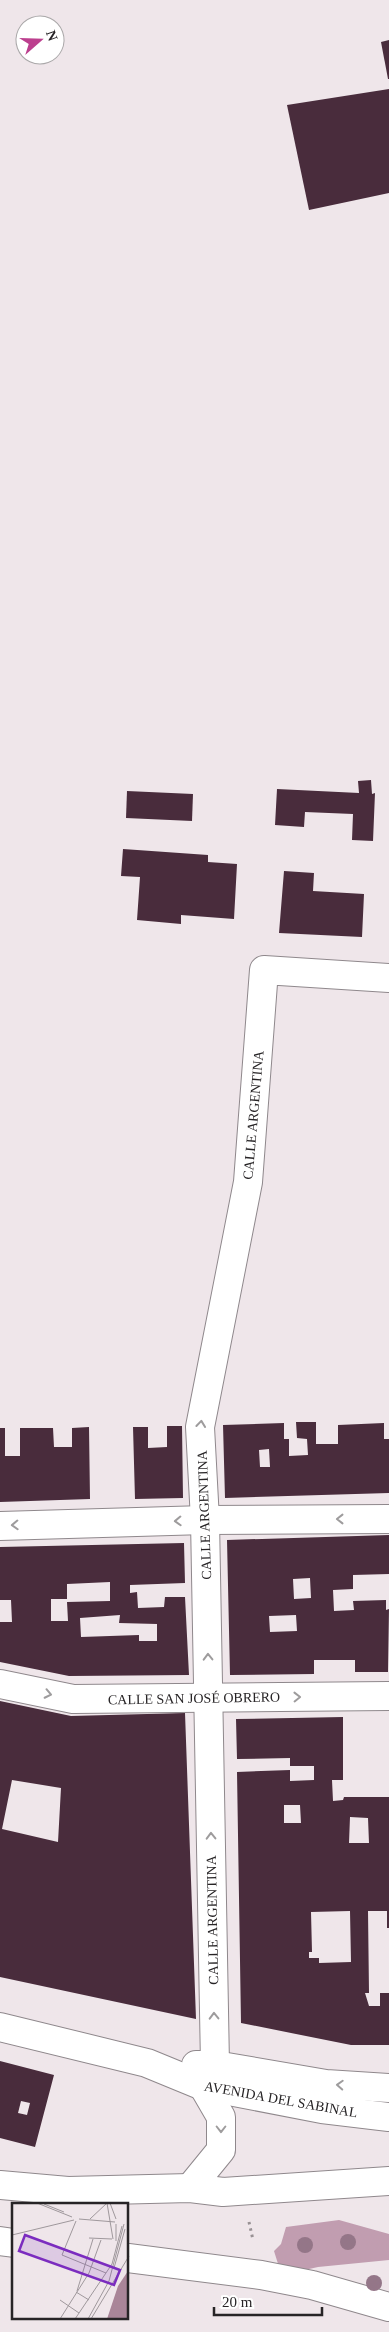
<svg xmlns="http://www.w3.org/2000/svg" width="389" height="2332" font-family="Georgia,serif">
<style>
.forest{fill:#c19db0}
.building{fill:#492c3c;fill-rule:evenodd}
.lines{fill:none;stroke-linecap:round;stroke-linejoin:round}
.minor-casing{stroke:#8f888c;stroke-width:30}
.path{stroke:#989194;stroke-width:3;stroke-dasharray:2.5 4;stroke-linecap:butt}
.minor{stroke:#fff;stroke-width:28}
.tree{fill:#947688}
.oneway{stroke:#9e9c9d}
.labels{text-anchor:middle;stroke-width:5;stroke-linejoin:round;paint-order:stroke}
.street-label{font-size:14px;fill:#272426;stroke:#fff}
.inset-road{fill:none;stroke:#9f989c;stroke-width:1}
.view{fill:#7b2cbf;fill-opacity:0.15;stroke:#7b2cbf;stroke-width:2.5}
.inset-edge{fill:none;stroke:#272426;stroke-width:2.5}
</style>
<rect width="100%" height="100%" fill="#efe6ea"/>
<path class="forest" d="M339 2220 389 2234V2260L318 2267 300 2271 279 2267 274 2251 281 2244 286 2227Z"/>
<g class="building">
<path d="M389 40V79H388L381 42Z"/>
<path d="M389 89V193L309 210 287 105Z"/>
<path d="M371 780 372 794 375 793 373 841 352 840 353 814 305 812 304 827 275 825 277 789 359 793 358 781Z"/>
<path d="M127 791 193 794 192 821 126 818Z"/>
<path d="M123 849 208 855V862L237 864 234 919 181 915V924L137 920 140 877 121 876Z"/>
<path d="M284 871 314 873 313 891 364 894 362 937 279 933Z"/>
<path d="M296 1422H316V1444H338V1425L384 1423V1439H389V1493L225 1498 223 1425 284 1423V1439H289V1456L308 1455 307 1439 297 1438ZM269 1449 270 1467H260L259 1450Z"/>
<path d="M167 1426H182L183 1498 135 1499 133 1427H148V1448L167 1447Z"/>
<path d="M89 1427 90 1499 0 1502V1428H5V1456H20V1428H53L54 1447H72V1428Z"/>
<path d="M389 1535V1574L353 1575V1589L333 1590 334 1611 354 1610 353 1601 386 1600V1610L389 1609 388 1672H355V1660H314V1674L230 1675 227 1540ZM310 1578 311 1598 294 1599 293 1579ZM296 1615 297 1631 270 1632 269 1616Z"/>
<path d="M184 1543 185 1583 130 1585V1593L137 1592 138 1608 164 1607 165 1597H185L189 1675 69 1676 0 1662V1622H12L11 1600H0V1547ZM110 1582V1601L67 1602 68 1621H51V1599H67V1584ZM120 1615 119 1623 157 1624V1641H139V1635L81 1637 80 1618Z"/>
<path d="M0 1701 71 1716 185 1713 196 2019 0 1977ZM12 1780 61 1788 58 1842 2 1829Z"/>
<path d="M343 1717V1780H332L333 1801 343 1800 344 1797H389V1928H387V1911H368L369 1993H365L369 2006H380V1993H389V2045H351L241 2023 237 1772 290 1770V1781L314 1780V1766H290V1758L237 1759 236 1719ZM284 1805H300L301 1823H284ZM350 1817 368 1818 369 1843H349ZM350 1911 351 1962 319 1963V1958H309V1952H312L311 1912Z"/>
<path d="M0 2061 54 2075 35 2147 0 2138ZM21 2101 30 2103 27 2115 18 2113Z"/>
</g>
<g class="lines">
<g class="minor-casing">
<g id="minor">
<path d="M0 1526 205 1520 389 1519"/>
<path d="M0 1684 73 1699 389 1696"/>
<path d="M0 2027 147 2063 203 2086 322 2109 389 2117"/>
<path d="M196 2065H215L326 2084 389 2088"/>
<path d="M215 2065 205 1520 200 1427 248 1182 264 970 389 978"/>
<path d="M0 2185 68 2191 190 2188 223 2192 389 2181"/>
<path d="M190 2188 221 2150V2117L203 2086"/>
<path d="M0 2241 14 2243"/>
<path d="M128 2258 261 2275 312 2285 389 2307"/>
</g>
</g>
<path class="path" d="M249 2222 253 2240"/>
<use href="#minor" class="minor"/>
</g>
<g class="tree">
<circle cx="348" cy="2242" r="8"/>
<circle cx="305" cy="2245" r="8"/>
<circle cx="374" cy="2283" r="8"/>
</g>
<defs><path id="oneway-chevron" d="M-2-3.5L2.5 0L-2 3.5" fill="none" stroke-width="1.6" stroke-linecap="round" stroke-linejoin="round" transform="scale(1.25)"/></defs>
<g class="oneway">
<use href="#oneway-chevron" transform="translate(201 1424) rotate(-84)"/>
<use href="#oneway-chevron" transform="translate(340 1519) rotate(180)"/>
<use href="#oneway-chevron" transform="translate(178 1521) rotate(178)"/>
<use href="#oneway-chevron" transform="translate(15 1525) rotate(178)"/>
<use href="#oneway-chevron" transform="translate(208 1657) rotate(-91)"/>
<use href="#oneway-chevron" transform="translate(48 1694) rotate(12)"/>
<use href="#oneway-chevron" transform="translate(297 1697) rotate(-1)"/>
<use href="#oneway-chevron" transform="translate(211 1836) rotate(-91)"/>
<use href="#oneway-chevron" transform="translate(214 2016) rotate(-91)"/>
<use href="#oneway-chevron" transform="translate(340 2085) rotate(-177)"/>
<use href="#oneway-chevron" transform="translate(221 2129) rotate(90)"/>
</g>
<g class="labels">
<g class="street-label">
<text transform="translate(253 1115) rotate(-85)" y="5">CALLE ARGENTINA</text>
<text transform="translate(204 1515) rotate(-92)" y="5">CALLE ARGENTINA</text>
<text transform="translate(194 1698) rotate(-1)" y="5">CALLE SAN JOSÉ OBRERO</text>
<text transform="translate(212 1920) rotate(-91)" y="5">CALLE ARGENTINA</text>
<text transform="translate(281 2099) rotate(10)" y="5">AVENIDA DEL SABINAL</text>
</g>
</g>
<g transform="translate(12 2203)">
<rect width="116" height="116" fill="#efe6ea"/>
<path d="M116 68V116H95L106 83Z" fill="#a98598"/>
<path class="inset-road" d="M25 0 60 14M95 0 101 36M98 0 104 16M32 1 52 9M67 16 103 19M78 16 95 0M64 18 50 52 94 70M104 21V38M0 32 62 17M77 35 100 36M102 65 113 26M65 88 81 36M64 89 77 97M48 97 67 110M48 116 77 70 89 37M63 116 100 61 110 23M76 116 97 78 112 21M79 116 117 53"/>
<path class="view" d="M13 32 108 67 102 82 7 48Z"/>
<rect width="116" height="116" class="inset-edge"/>
</g>
<g transform="translate(40 40) rotate(70)"><circle r="24" fill="#ffffff" stroke="#a9a7a8"/>
<path d="M0-4L9 19L0 12L-9 19Z" fill="#bc3f8e"/>
<text y="-8" font-size="14" font-weight="bold" text-anchor="middle" fill="#272426">N</text>
</g>
<path d="M214 2307v8h108v-8" fill="none" stroke="#272426" stroke-width="2.5"/>
<text x="222" y="2307" font-size="15" fill="#272426" stroke="#ffffff" stroke-width="4" paint-order="stroke">20 m</text>
</svg>
